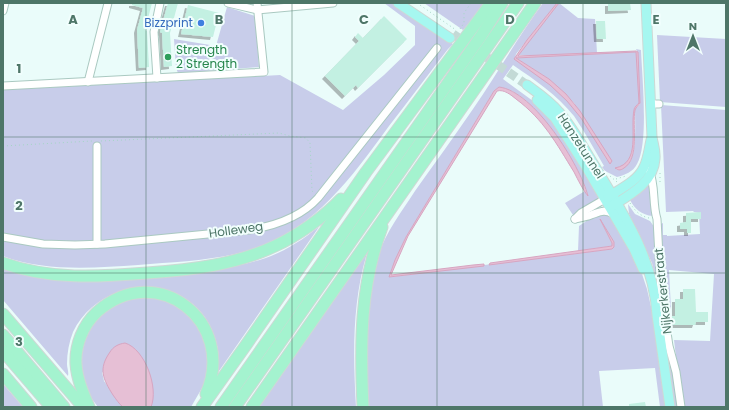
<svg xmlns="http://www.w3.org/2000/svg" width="729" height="410" font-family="Poppins,sans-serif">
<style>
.green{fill:#c8cdea}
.water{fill:#e6bfd5;stroke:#d7a5c1}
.building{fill:#c3f0e2;filter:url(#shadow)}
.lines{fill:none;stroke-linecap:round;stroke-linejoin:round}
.major-tunnel{stroke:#c3dad6;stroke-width:9;stroke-dasharray:9 4.5;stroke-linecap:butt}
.minor-casing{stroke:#aac9c1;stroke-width:9}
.major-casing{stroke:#cdd9d5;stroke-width:11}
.highway-casing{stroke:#cdd9d5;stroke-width:13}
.path{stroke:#a5d6c6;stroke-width:1;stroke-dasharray:1 3;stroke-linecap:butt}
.minor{stroke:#fff;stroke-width:7}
.major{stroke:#a6f7f0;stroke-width:9}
.highway{stroke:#a4f3cf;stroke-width:11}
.grid{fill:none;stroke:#4e7668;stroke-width:1;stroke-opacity:0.55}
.shop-dot{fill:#3f7fe0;stroke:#f1fefd;stroke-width:1.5}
.leisure-dot{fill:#2e9e5b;stroke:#f1fefd;stroke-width:1.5}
.labels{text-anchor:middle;stroke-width:4;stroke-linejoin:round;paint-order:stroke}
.shop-label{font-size:12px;fill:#366cbe;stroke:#f1fefd;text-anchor:end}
.leisure-label{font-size:12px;fill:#27864d;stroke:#f1fefd;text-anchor:start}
.street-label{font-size:12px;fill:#4e7668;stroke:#f1fefd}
.grid-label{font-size:13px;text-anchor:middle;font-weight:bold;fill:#4e7668;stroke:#f1fefd;stroke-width:4;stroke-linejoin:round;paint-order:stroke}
</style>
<defs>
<filter id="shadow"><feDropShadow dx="-3" dy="3" stdDeviation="0" flood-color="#0004"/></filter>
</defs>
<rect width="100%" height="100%" fill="#eafcfa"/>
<g class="green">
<path d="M384 3H393L453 44 448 49C428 75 409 100 389 126 349 181 312 233 243 252 209 261 173 262 138 265 94 268 45 272 3 256V239L43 246 75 247 105 246 250 232C275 228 301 218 319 199L432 56 429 54 316 197C284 230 233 230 190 234 162 237 133 239 105 242H99L98 144 95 145V243L62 244 3 235V90L280 75 343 110 384 75 415 45V26Z"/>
<path d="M424 3H486L463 30Z"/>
<path d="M543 3H557L516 54 515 59C536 73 558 88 574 108 587 125 598 145 609 163L574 103 549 79 516 58 548 56 518 55 559 3 578 18 595 19 597 53H592L636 52 637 53 639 103 634 108C634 122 636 150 628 161 625 166 619 168 616 170H618C621 168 626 166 629 163 637 154 635 122 635 109L640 104 637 51 636 49 641 50C642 75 649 144 637 164 633 172 625 175 617 177L605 171 602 167 604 166C594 149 585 132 574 116 557 95 535 80 513 65L503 79 533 101 552 121 601 198 573 215 565 203 585 191 587 195H588C585 187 582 179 578 172 566 149 527 86 498 88L494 91 406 237 392 268 390 277 612 249 614 242 600 219 612 243V246L578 251 579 226 597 214 609 215 640 268 647 289 652 311 666 407H660L655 368 599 371 603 407H368C367 357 364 309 377 260 384 234 401 213 415 191 434 164 454 137 473 109 497 74 518 37 543 3Z"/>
<path d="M227 7 255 16 259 67 178 73 176 68 174 39 216 46Z"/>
<path d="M657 35 726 39V107L660 102Z"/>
<path d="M661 105 726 110V407H682L674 340 710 341 714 274 669 270 671 309 666 308 659 225 663 223V235H667V236L700 234 699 213 694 212 693 211 666 212Z"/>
<path d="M648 182 651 183 653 216C641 215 635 209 630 200Z"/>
<path d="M628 204 635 214 650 221 655 228 659 294 652 263 629 214Z"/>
<path d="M319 227 219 371C219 361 219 351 216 341 204 297 159 277 118 292 99 299 82 313 73 332 69 342 67 353 67 364 67 368 69 372 68 376L3 300V269L32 276 216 269C245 265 272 259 296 243 304 239 311 232 319 227Z"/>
<path d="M367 253C352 303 353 355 356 407H259Z"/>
<path d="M136 296 160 298 185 308 205 334 210 365 206 381 191 407H151L152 405 102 372 104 381 123 407H98L89 395 79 367 87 327 99 313Z"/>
<path d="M665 335 671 358 679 407H673Z"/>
<path d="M3 384 23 407H3Z"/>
</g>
<g class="water">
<path d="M557 3H559L518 56 636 51 638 52 640 103C639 105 636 107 635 110 632 126 640 158 624 168 620 171 618 170 615 168 641 163 630 130 634 110 634 107 637 105 639 103L636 52 516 58 549 79 566 94 580 111 612 161 610 164 581 118 567 101 550 85 514 59 527 40Z"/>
<path d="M499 87C534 91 580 165 588 196 583 190 578 180 574 172 556 143 544 120 516 99 511 95 504 89 497 91L408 236 391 275 473 265 484 264V266L389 277 395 260 406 237 494 91Z"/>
<path d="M600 219 614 242V247L612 249 489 265 490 263 612 246V243Z"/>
<path d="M125 343C145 349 159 388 151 407H123C119 404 116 399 113 395 103 379 98 369 110 352 113 347 118 344 125 343Z"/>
</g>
<g class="building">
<path d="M132 3H152L145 30 147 31 149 67 139 68 137 30 143 8 132 5Z"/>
<path d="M168 3H178L170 33 172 66 164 67 162 33 160 32Z"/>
<path d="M608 3H630L631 10 608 11Z"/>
<path d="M188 5 219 13 213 37 181 34Z"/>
<path d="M384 16 407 39 358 88 356 85 345 96 325 76 359 41 355 37 358 33 363 38Z"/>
<path d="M596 21H605L606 39H597Z"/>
<path d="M701 212V219H691V233H687V229H680V223L686 222V213Z"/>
<path d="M683 289H695L696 312H708V322H696L695 325H672V316H675V299H683Z"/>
<path d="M645 402 646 407H629V404Z"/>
</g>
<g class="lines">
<path class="major-tunnel" d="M453 34 527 85"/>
<g class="minor-casing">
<g id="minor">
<path d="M228 3 257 10 333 3"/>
<path d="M3 11 5 3"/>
<path d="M157 78 154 32 160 3"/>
<path d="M88 82 108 3"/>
<path d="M3 86 264 72 257 3"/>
<path d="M650 104H659"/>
<path d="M649 170C656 186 652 203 657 219L661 293 669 346 676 372 681 407"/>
<path d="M575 219C580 218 586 217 591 215 600 212 604 209 613 214"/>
<path d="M575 219 581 213 605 199"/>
<path d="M3 237 43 244 75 245 105 244 249 230C274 226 301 217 318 198L437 48"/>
<path d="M97 244V146"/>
</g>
</g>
<g class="major-casing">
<g id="major">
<path d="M398 3 450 38"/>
<path d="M527 85C538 93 550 101 559 112 574 129 584 149 596 168 623 213 654 260 657 315L670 407"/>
<path d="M537 100 555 118 585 165 634 249 643 269"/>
<path d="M608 197C620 189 638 181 644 167 648 159 649 149 651 140"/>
<path d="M612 206C630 195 654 182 655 159 656 151 653 144 652 137L646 3"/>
</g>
</g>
<g class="highway-casing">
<g id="highway">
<path d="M3 263C50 280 98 277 147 273 190 270 235 265 275 246 297 236 324 217 341 199"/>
<path d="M3 314 83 407"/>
<path d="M3 335 64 407"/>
<path d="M3 351 51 407"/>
<path d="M3 374 31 407"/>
<path d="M89 407C83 393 77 379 76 364 75 345 83 325 97 312 157 259 237 322 206 394"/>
<path d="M202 407 246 345 366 172 491 3"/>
<path d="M221 407 481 36 502 3"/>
<path d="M235 407 518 3"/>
<path d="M252 407 535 3"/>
<path d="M363 407C360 344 360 286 382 227"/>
</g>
</g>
<g class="path">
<path d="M417 3 456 30"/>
<path d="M460 29 464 23V13L471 3"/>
<path d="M101 141 279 133 290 136 306 138 310 143 312 191 314 193"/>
<path d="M3 146 92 141"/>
<path d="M660 173V184"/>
<path d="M610 176 617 182"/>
<path d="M616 179 626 176"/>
<path d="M630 203C635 211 640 216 649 218"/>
</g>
<use href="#minor" class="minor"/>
<use href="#major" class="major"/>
<use href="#highway" class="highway"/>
</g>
<path class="grid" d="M146 3V407M292 3V407M437 3V407M583 3V407M3 137H726M3 273H726"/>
<circle class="shop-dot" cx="201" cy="23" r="4"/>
<circle class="leisure-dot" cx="168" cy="57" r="4"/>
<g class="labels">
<g class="shop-label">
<text x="193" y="27">Bizzprint</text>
</g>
<g class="leisure-label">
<text x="176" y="54">Strength<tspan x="176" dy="14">2 Strength</tspan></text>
</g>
<g class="street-label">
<text transform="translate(581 146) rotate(57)" y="4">Hanzetunnel</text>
<text transform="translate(236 230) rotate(-8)" y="4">Holleweg</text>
<text transform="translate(663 291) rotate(-96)" y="4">Nijkerkerstraat</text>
</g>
</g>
<g class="grid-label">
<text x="73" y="24">A</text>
<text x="219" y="24">B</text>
<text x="364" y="24">C</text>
<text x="510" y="24">D</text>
<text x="656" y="24">E</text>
<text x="19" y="73">1</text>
<text x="19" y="210">2</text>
<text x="19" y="346">3</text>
</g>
<rect width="729" height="410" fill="none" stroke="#4e7668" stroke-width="8"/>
<g transform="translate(693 36)" stroke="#f1fefd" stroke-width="3" paint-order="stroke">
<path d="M0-3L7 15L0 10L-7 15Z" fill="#4e7668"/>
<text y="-6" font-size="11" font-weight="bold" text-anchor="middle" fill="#4e7668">N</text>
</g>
</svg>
